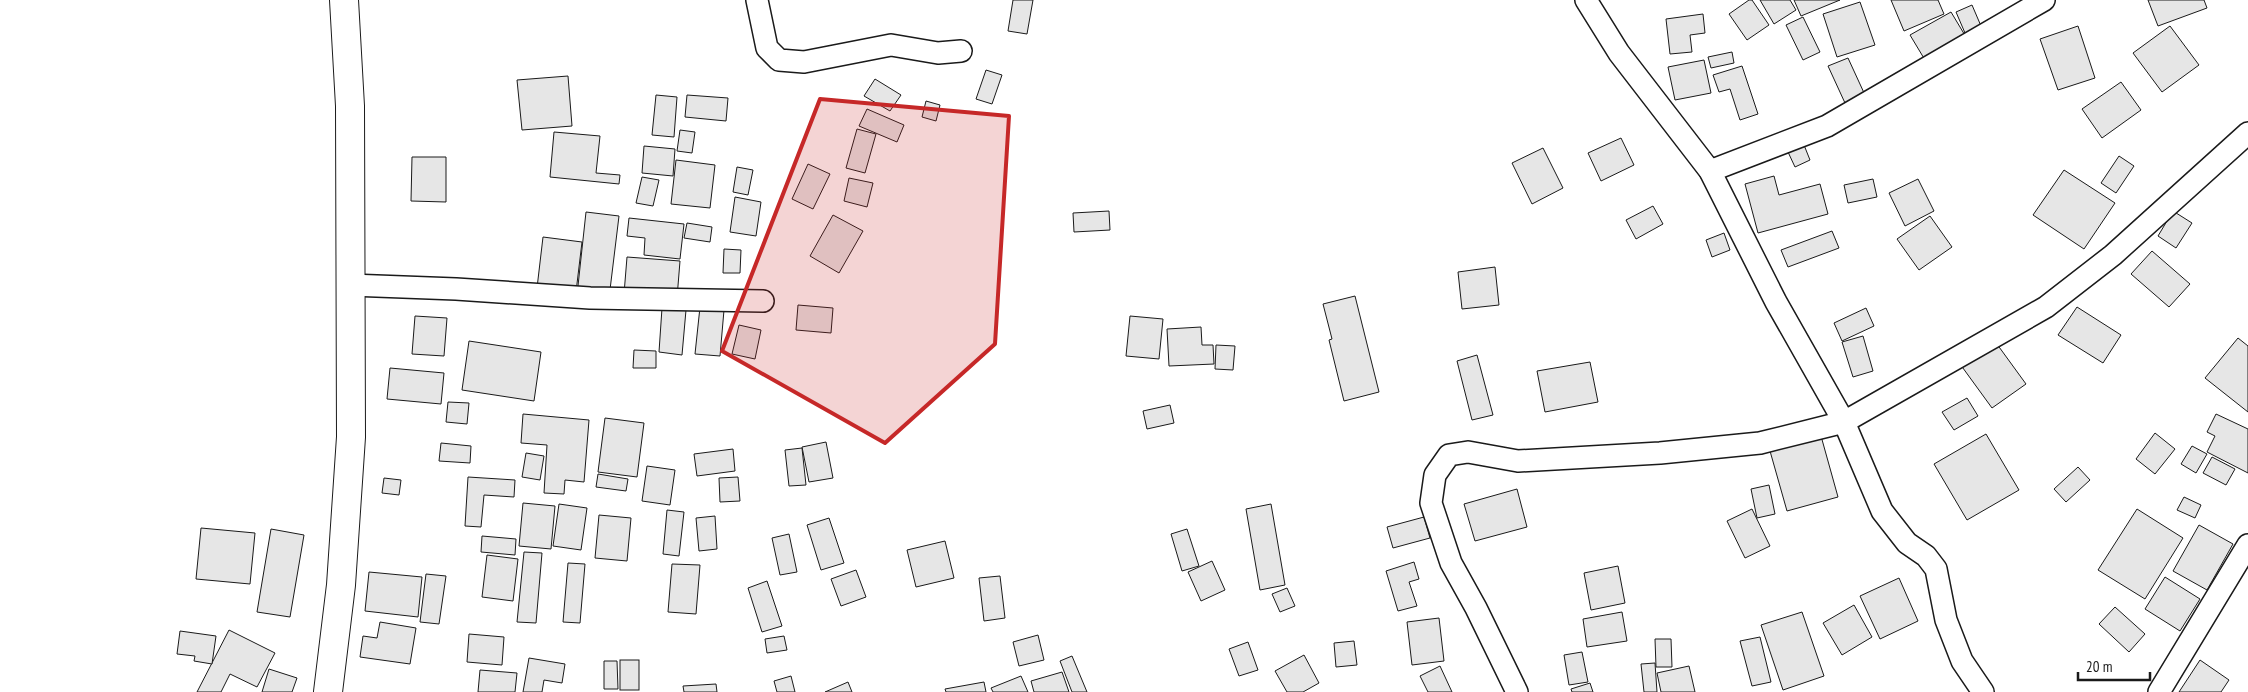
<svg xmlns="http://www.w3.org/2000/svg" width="2248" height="692" font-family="'PT Sans Narrow',sans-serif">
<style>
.building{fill:#e6e6e6;stroke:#1a1a1a}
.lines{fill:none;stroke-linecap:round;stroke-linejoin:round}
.minor-casing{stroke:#1a1a1a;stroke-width:24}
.tertiary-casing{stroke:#1a1a1a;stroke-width:30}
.minor{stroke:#fff;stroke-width:21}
.tertiary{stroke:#fff;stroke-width:28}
.marked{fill:#c62828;fill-opacity:0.2;stroke:#c62828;stroke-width:4;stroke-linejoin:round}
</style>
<rect width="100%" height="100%" fill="#fff"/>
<g class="building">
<path d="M1013 0H1033L1027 34 1008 31Z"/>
<path d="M1749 0H1752L1769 25 1747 40 1729 14Z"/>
<path d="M1760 0H1790L1796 10 1774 24Z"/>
<path d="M1794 0H1840L1801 16Z"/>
<path d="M1891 0H1938L1944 14 1904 31Z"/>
<path d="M2148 0H2204L2207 8 2158 26Z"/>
<path d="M1860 2 1875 45 1837 57 1823 14Z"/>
<path d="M1972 5 1984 33 1968 40 1956 12Z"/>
<path d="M1951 12 1966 37 1925 60 1910 35Z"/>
<path d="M1703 14 1705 33 1690 35 1692 52 1670 54 1666 19Z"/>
<path d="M1803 17 1820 52 1803 60 1786 25Z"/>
<path d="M2078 26 2095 78 2058 90 2040 39Z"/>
<path d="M2170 26 2199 65 2162 92 2133 53Z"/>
<path d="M1732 52 1734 63 1711 68 1708 57Z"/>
<path d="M1848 58 1865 95 1845 103 1828 66Z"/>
<path d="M1704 60 1711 93 1675 100 1668 67Z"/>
<path d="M1742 66 1758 114 1740 120 1730 89 1719 92 1713 75Z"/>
<path d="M986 70 1002 75 992 104 976 99Z"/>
<path d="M568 76 572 126 522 130 517 80Z"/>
<path d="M875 79 901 95 890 111 864 96Z"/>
<path d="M2121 82 2141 110 2102 138 2082 109Z"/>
<path d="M656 95 677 97 674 137 652 135Z"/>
<path d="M687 95 728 98 726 121 685 117Z"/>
<path d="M926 101 940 105 936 121 922 117Z"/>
<path d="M867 109 904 125 897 142 859 126Z"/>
<path d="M857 129 876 134 865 173 846 168Z"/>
<path d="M680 130 695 132 692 153 677 151Z"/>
<path d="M554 132 600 136 596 173 620 175 619 184 550 177Z"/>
<path d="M1621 138 1634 165 1601 181 1588 153Z"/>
<path d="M1804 145 1810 160 1795 167 1788 152Z"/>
<path d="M644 146 675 149 673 176 642 173Z"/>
<path d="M1543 148 1563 188 1532 204 1512 163Z"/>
<path d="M2119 156 2134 166 2116 193 2101 183Z"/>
<path d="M412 157H446V202L411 201Z"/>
<path d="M676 160 715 165 710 208 671 204Z"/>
<path d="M808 164 830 174 813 209 792 199Z"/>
<path d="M737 167 753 170 748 195 733 192Z"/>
<path d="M2064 170 2115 203 2084 249 2033 215Z"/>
<path d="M1774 176 1779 195 1820 184 1828 214 1758 233 1745 184Z"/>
<path d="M642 177 659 180 653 206 636 203Z"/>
<path d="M849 178 873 183 867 207 844 201Z"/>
<path d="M1873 179 1877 197 1848 203 1844 185Z"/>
<path d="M1918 179 1934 211 1905 226 1889 193Z"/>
<path d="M735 197 761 202 756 236 730 232Z"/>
<path d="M1653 206 1663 224 1636 239 1626 220Z"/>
<path d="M1109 211 1110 230 1074 232 1073 213Z"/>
<path d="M2173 211 2192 223 2176 248 2158 236Z"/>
<path d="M586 212 619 216 609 298 577 295Z"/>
<path d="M833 215 863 231 839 273 810 256Z"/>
<path d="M1930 216 1952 247 1919 270 1897 239Z"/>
<path d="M629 218 684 224 680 259 644 255 645 238 627 236Z"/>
<path d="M687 223 712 227 710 242 684 238Z"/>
<path d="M1832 231 1839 248 1788 267 1781 250Z"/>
<path d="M1724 233 1730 250 1712 257 1706 240Z"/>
<path d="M543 237 582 242 576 292 537 288Z"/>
<path d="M724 249 741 250 740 273H723Z"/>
<path d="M2152 251 2190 284 2169 307 2131 274Z"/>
<path d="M627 257 680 261 677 298 624 294Z"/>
<path d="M1495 267 1499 305 1462 309 1458 272Z"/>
<path d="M1355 296 1379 392 1344 401 1329 340 1332 339 1323 304Z"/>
<path d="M798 305 833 308 831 333 796 330Z"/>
<path d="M700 307 724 310 720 356 695 354Z"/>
<path d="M2077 307 2121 335 2103 363 2058 335Z"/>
<path d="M662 308 686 310 682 355 659 352Z"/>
<path d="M1866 308 1874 326 1842 341 1834 323Z"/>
<path d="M415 316 447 318 444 356 412 354Z"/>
<path d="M1130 316 1163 319 1159 359 1126 356Z"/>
<path d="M739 325 761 330 755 359 732 354Z"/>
<path d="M1201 327 1202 345H1213L1214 364 1169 366 1167 329Z"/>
<path d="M1863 336 1873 371 1853 377 1842 342Z"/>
<path d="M2238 338 2248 346V412L2205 378Z"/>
<path d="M1994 340 2026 384 1992 408 1960 364Z"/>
<path d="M469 341 541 352 534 401 462 390Z"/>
<path d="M1216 345 1235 346 1233 370 1215 369Z"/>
<path d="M634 350 656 351V368H633Z"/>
<path d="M1477 355 1493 415 1472 420 1457 361Z"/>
<path d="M1590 362 1598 402 1545 412 1537 371Z"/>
<path d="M390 368 444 373 441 404 387 399Z"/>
<path d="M1967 398 1978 416 1954 430 1942 412Z"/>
<path d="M448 402 469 403 467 424 446 422Z"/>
<path d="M1170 405 1174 423 1147 429 1143 411Z"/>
<path d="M523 414 589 420 584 482 565 480 564 494 544 493 547 445 521 443Z"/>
<path d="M2216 414 2248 429V473L2207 452 2215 436 2207 432Z"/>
<path d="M605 418 644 423 637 477 598 472Z"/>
<path d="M2155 433 2175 449 2155 474 2136 459Z"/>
<path d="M1986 434 2019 490 1967 520 1934 464Z"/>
<path d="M1821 436 1838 497 1787 511 1770 451Z"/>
<path d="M826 442 833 478 809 482 802 447Z"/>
<path d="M441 443 471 446 470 463 439 461Z"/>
<path d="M2192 446 2207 454 2196 473 2181 464Z"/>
<path d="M802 448 806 485 789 486 785 450Z"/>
<path d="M733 449 735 471 697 476 694 454Z"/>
<path d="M526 453 544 456 540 480 522 477Z"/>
<path d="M2212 457 2235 469 2226 485 2203 473Z"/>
<path d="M647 466 675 470 670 505 642 501Z"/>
<path d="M2078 467 2090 480 2066 502 2054 489Z"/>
<path d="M598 474 628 479 626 491 596 487Z"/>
<path d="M468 477 515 480 514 497 484 495 481 527 465 526Z"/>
<path d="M738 477 740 501 720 502 719 478Z"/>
<path d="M384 478 401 480 399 495 382 493Z"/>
<path d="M1769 485 1775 514 1757 518 1751 489Z"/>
<path d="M1517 489 1527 527 1475 541 1464 504Z"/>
<path d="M2184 497 2201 505 2195 518 2177 510Z"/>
<path d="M523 503 555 506 551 549 519 546Z"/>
<path d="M559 504 587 508 581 550 553 546Z"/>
<path d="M1271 504 1285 585 1260 590 1246 509Z"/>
<path d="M1752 509 1770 546 1745 558 1727 521Z"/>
<path d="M2137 509 2183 538 2145 599 2098 570Z"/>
<path d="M667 510 684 512 679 556 663 554Z"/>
<path d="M599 515 631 518 627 561 595 558Z"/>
<path d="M715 516 717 549 699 551 696 518Z"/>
<path d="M1424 517 1430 538 1393 548 1387 527Z"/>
<path d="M829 518 844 563 821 570 807 525Z"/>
<path d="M2199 525 2233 544 2207 590 2173 571Z"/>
<path d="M201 528 255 533 250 584 196 579Z"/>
<path d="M271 529 304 535 290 617 257 612Z"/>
<path d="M1187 529 1199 566 1182 571 1171 534Z"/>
<path d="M789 534 797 572 780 575 772 538Z"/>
<path d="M482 536 516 539 515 555 481 552Z"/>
<path d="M945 541 954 578 916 587 907 550Z"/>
<path d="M524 552 542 553 536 623 517 622Z"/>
<path d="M487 555 518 559 513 601 482 597Z"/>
<path d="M1212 561 1225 590 1201 601 1188 572Z"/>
<path d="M1414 562 1419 579 1409 582 1417 606 1398 611 1386 571Z"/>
<path d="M568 563 585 564 580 623 563 622Z"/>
<path d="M672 564 700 565 696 614 668 612Z"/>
<path d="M1618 566 1625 603 1591 610 1584 573Z"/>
<path d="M856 570 866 597 841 606 831 579Z"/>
<path d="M369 572 422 577 418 617 365 611Z"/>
<path d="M426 574 446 576 439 624 420 622Z"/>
<path d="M1000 576 1005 618 984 621 979 578Z"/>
<path d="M2165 577 2200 599 2180 631 2145 609Z"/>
<path d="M1899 578 1918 621 1880 639 1860 596Z"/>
<path d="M767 581 782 626 762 632 748 588Z"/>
<path d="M1287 588 1295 606 1280 612 1272 594Z"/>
<path d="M1854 605 1872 637 1842 655 1823 623Z"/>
<path d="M2115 607 2145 634 2129 652 2099 624Z"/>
<path d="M1622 612 1627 641 1587 647 1583 619Z"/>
<path d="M1802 612 1824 676 1783 690 1761 625Z"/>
<path d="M1439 618 1444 661 1412 665 1407 622Z"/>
<path d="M380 622 416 628 410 664 360 657 363 636 377 638Z"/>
<path d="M229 630 275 653 257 687 230 674 221 692H197Z"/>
<path d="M180 631 216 636 212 664 194 661 195 656 177 654Z"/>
<path d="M469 634 504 637 502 665 467 662Z"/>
<path d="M1038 635 1044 660 1019 666 1013 642Z"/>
<path d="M784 636 787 650 767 653 765 639Z"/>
<path d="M1760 637 1771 682 1752 686 1740 641Z"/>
<path d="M1655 639H1671L1672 667H1656Z"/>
<path d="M1354 641 1357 665 1336 667 1334 643Z"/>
<path d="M1248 642 1258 670 1239 676 1229 649Z"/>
<path d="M1582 652 1588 682 1569 685 1564 655Z"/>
<path d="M1304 655 1319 683 1303 692H1287L1275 671Z"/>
<path d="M1072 656 1087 692H1072L1060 661Z"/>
<path d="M529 658 565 664 562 683 544 680 542 692H523Z"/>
<rect x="620" y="660" width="19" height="30"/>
<path d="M2200 660 2229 680 2221 692H2179Z"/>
<path d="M604 661H617L618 689H604Z"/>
<path d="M1655 663 1657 692H1644L1641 664Z"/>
<path d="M1440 666 1452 692H1428L1420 676Z"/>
<path d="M1689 666 1695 692H1661L1657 673Z"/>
<path d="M269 669 297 678 292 692H262Z"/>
<path d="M480 670 517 673 515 692H478Z"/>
<path d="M1062 672 1069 692H1034L1031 681Z"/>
<path d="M791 676 795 692H777L774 681Z"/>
<path d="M1021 676 1028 692H993L991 688Z"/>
<path d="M848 682 852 692H825Z"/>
<path d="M984 682 986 692H946L945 689Z"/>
<path d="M1590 683 1593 692H1572L1571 689Z"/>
<path d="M716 684 717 692H684L683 686Z"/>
</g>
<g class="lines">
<g class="minor-casing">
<g id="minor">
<path d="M757 0 767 48 779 60 804 62 891 45 938 53 961 51"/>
<path d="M1586 0 1619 53 1710 171 1776 302 1844 422 1882 511 1907 543 1926 556 1936 569 1946 620 1962 661 1983 692"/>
<path d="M1710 171 1827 126 2044 0"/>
<path d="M350 285 456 289 590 298 763 301"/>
<path d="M1517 692 1476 608 1451 563 1431 503 1435 475 1449 455 1468 452 1518 461 1660 453 1760 443 1844 422 2046 307 2113 255 2248 133"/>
<path d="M2159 692 2248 545"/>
</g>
</g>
<g class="tertiary-casing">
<path id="tertiary" d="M328 692 341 585 351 437 350 106 344 0"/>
</g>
<use href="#minor" class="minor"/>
<use href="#tertiary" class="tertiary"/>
</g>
<path class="marked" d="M820 99 1009 116 995 344 885 443 722 351Z"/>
<path d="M2078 672v8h72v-8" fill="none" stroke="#1a1a1a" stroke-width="2.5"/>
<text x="2086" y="672" font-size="15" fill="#1a1a1a" stroke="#ffffff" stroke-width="4" paint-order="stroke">20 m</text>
</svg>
